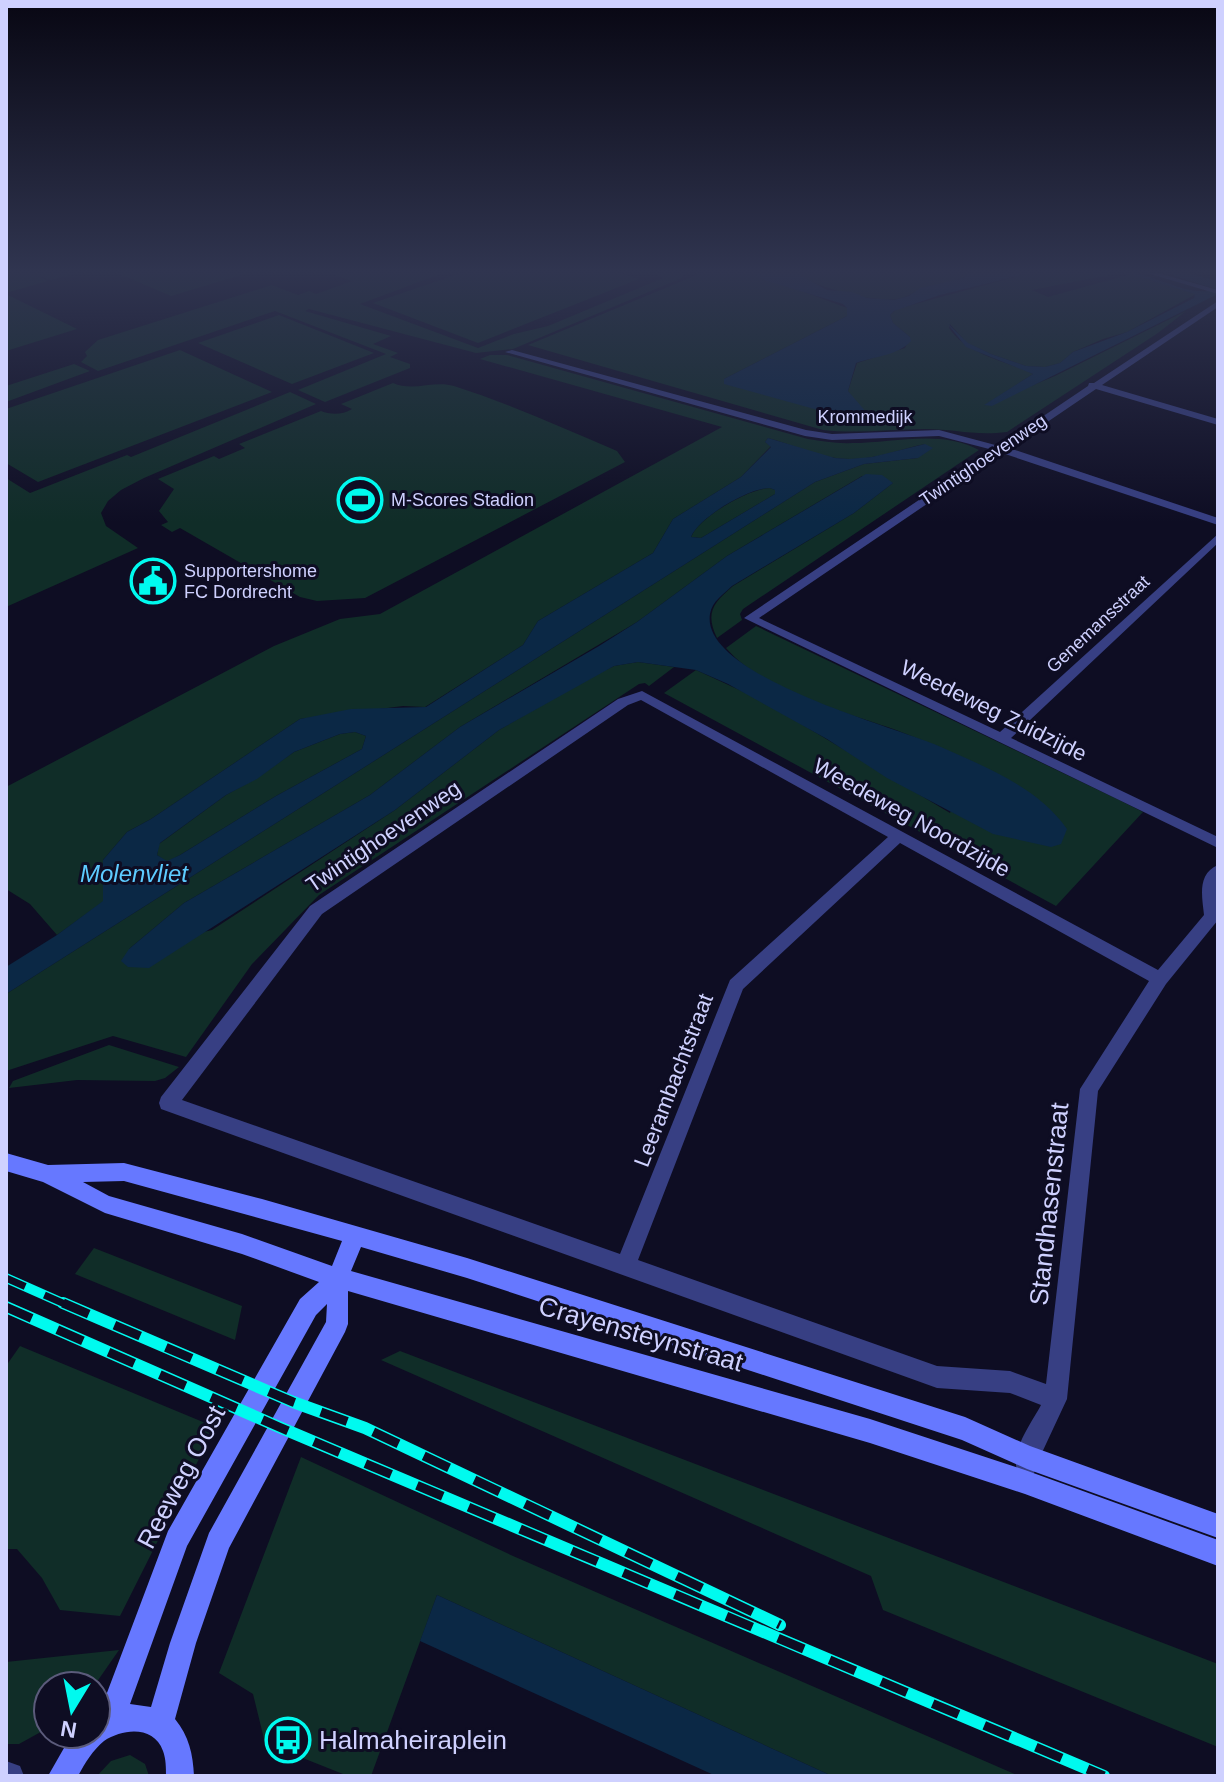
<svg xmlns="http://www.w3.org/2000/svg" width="1224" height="1782" font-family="Helvetica,sans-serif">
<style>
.green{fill:#102d28}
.water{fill:#0b2845;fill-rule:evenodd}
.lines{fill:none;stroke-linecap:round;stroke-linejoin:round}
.street{fill:#373f83;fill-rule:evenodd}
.secondary{fill:#6678ff;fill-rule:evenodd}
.rail-far1-casing{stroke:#00faef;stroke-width:10}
.rail-casing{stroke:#00faef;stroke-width:12}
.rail-far1{stroke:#0e0d23;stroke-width:7;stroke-dasharray:21;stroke-linecap:butt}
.rail{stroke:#0e0d23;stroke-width:9;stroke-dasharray:28;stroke-linecap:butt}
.labels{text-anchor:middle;stroke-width:6;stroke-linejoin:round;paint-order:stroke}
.far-street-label{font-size:18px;fill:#cfd1ff;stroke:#0e0d23}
.far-poi-label{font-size:18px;fill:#cfd1ff;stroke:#0e0d23;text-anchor:start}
.street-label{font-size:22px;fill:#cfd1ff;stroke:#0e0d23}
.water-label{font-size:24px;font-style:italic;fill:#5dcbff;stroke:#0e0d23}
.near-street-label{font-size:26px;fill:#cfd1ff;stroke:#0e0d23}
.near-poi-label{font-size:26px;fill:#cfd1ff;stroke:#0e0d23;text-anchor:start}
</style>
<rect width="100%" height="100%" fill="#0e0d23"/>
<g class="green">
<path d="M6 273H78L51 280 37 275 48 281 9 292 6 290Z"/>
<path d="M117 273H248L171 296Z"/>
<path d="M328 273H443L360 304 478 348 514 334 548 326 663 278 652 273H684L682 278 513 349 476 353 309 309 305 311 391 336 373 344 398 353 390 357 410 364V368L325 402 298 390 386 354 275 311 98 371 81 362 87 356 85 352 98 340 272 285 298 295 309 291 316 294 352 281Z"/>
<path d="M461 273H619L639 279 478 343 373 303Z"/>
<path d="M696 273H753L847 308V316L724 379 854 420H859L854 400 848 391 857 363 905 348 910 337 893 323 890 315 897 309 1029 273H1120L1032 290 1048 297 1131 274 1196 294 1127 332 1103 339 1073 352 1060 363 1045 367 1026 366 991 354 967 343 950 324 949 328C967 355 1004 360 1033 374L985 405 1055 376 1186 311 1158 333 1007 432C974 436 955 429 925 429 891 429 857 434 823 430L528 345 699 274Z"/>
<path d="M796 273H968L969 275C956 282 940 283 926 287 916 290 909 297 897 299 875 303 814 287 796 273Z"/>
<path d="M6 294 77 329 6 351Z"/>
<path d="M279 315 374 353 292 384 198 343Z"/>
<path d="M180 350 272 392 38 482 6 463V409Z"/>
<path d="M490 355H507L808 439C823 441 837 444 852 443 893 443 941 429 979 450L743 609 740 614 742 620 717 638C705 613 713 603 733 586L854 513 893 483 862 476 727 556 637 622 460 727 370 795 184 903 129 949 212 930 395 810 499 730 586 680 614 666 638 662 674 667 649 686 645 683 639 684 319 895 252 964 186 1057 113 1036 6 1071V994L815 482 864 464 918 458 925 444C896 450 867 463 836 458 814 455 791 444 768 438L765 442 771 446 741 477 673 519 653 553 538 621 523 645 425 707 403 706 300 719 151 819 127 832 103 860 104 901 57 935 30 904 6 889V787L274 646 340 619 380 614 722 427 480 359Z"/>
<path d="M74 364 90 371 6 402V386Z"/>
<path d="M393 383C413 392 434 380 454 386 510 404 563 428 617 451L625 462 365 598 317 601 300 597 180 528 172 532 161 525 168 522 159 511 174 489 158 479 214 456 219 459 245 448 239 444 321 411C331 415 342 415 352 409L341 404Z"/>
<path d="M290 392 316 404 144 478 121 490 108 501 101 513 106 526 138 548 6 607V478L30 493 127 455 131 457Z"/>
<path d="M770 488 775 490V494L701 538 691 537C698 518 749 488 770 488Z"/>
<path d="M756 626 1117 799 1143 812 1056 906 664 693 696 670 761 700 950 813 971 761C946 750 922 740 896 730 843 711 764 692 726 648Z"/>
<path d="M355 732 366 736 362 749 276 796 180 855 167 862 157 855 159 844 226 795 257 778 294 752 340 734Z"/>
<path d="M109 1045 179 1067 165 1078 155 1081 77 1080 9 1088 13 1081Z"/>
<path d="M94 1248 242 1306 235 1340 75 1274Z"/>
<path d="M20 1346 215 1427 120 1616 60 1610 42 1578 17 1549H6V1366Z"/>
<path d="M400 1351 1218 1664V1747L883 1610 871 1576 381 1360Z"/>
<path d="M301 1457 513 1556 1019 1776H832L437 1595 371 1776H348L265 1743 253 1694 219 1673Z"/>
<path d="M119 1650 94 1686H48V1728L19 1744H6V1662Z"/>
<path d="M130 1755 145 1764 149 1776H97L111 1761Z"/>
</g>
<g class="water">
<path d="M753 273H796L827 290 852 292 867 298 894 300 909 296 920 288 964 278 968 273H1029L940 295 894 311 890 315 893 323 910 337 911 341C897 356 875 356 856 363L848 391 867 413 866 417 854 420 724 384V379L847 316V308L843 304 764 280Z"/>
<path d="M1127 273C1156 273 1188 299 1216 289L1165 273H1187L1218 281V294L992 406 984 405 1033 374 966 347 947 323 968 343 991 354 1026 366 1045 367 1060 363 1073 352 1127 332 1194 298 1195 294Z"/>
<path d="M768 438 835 458 849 459 872 457 925 444 933 448 918 458 864 464 815 482 6 994V967L57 935 103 901V860L127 832 151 819 300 719 351 709 426 707 523 645 538 621 653 553 673 519 741 477 771 447 765 442ZM770 488 775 490V494L701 538 691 537C699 517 749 488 770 488ZM355 732 366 736 362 749 276 796 180 855 167 861 157 855 160 843 226 795 257 779 294 752 340 734Z"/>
<path d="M866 474 882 475 893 483 854 513 732 586C724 594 712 601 710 614 700 675 891 726 934 744 981 765 1037 786 1067 829L1061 844 1051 847 993 834 887 778 827 739 728 684 696 670 638 662 614 666 499 730 395 810 149 968 128 967 121 961 129 949 184 903 370 795 460 727 599 646 637 622 727 556Z"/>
<path d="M437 1595 832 1776H716L420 1641Z"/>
</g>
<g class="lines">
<g class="street">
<path d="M1147 273H1158L1218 290V294Z"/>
<path d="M1218 301V307L1102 385 1218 419V425L1096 389 1009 448 1218 518V525L1002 453 759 618 1000 732 1218 534V543L1011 738 1218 837V848L744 618 993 450 939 436 832 440 805 436 505 352 512 350 806 430 832 434 939 430 999 446 1088 386 1089 383H1094Z"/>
<path d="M642 691 1158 970 1204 915C1202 896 1197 874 1218 865V920L1166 984 1098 1091 1067 1399 1039 1459 1034 1473 1026 1477 1018 1473C1009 1452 1031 1424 1041 1405L1010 1393 937 1388 161 1109 159 1103 161 1097 310 906 618 699ZM641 700 888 837 730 980 620 1254 182 1100 322 914 628 705ZM900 843 1149 981 1080 1089 1046 1384 1010 1371 937 1366 638 1260 743 989Z"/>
<path d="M6 1761 20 1766 24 1776H6Z"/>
</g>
<path class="secondary" d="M6 1153 48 1165 124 1163 262 1199 467 1258 965 1417 1030 1446 1218 1514V1538L1027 1469 962 1440 467 1278 361 1247 351 1271 870 1419 1025 1470 1218 1540V1566L1025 1494 870 1443 348 1291V1324L345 1332 229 1548 196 1643 175 1719C189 1736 193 1754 194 1776H166C166 1768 166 1759 163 1751 154 1726 124 1728 104 1741 93 1750 85 1763 78 1776H48L72 1734H96V1716L99 1714 168 1531 300 1299 319 1282 242 1254 105 1213 43 1182 6 1171ZM124 1181 342 1241 332 1266 242 1234 109 1196 83 1182ZM327 1304 326 1322 209 1533 170 1643 151 1707 130 1704 187 1546 316 1315Z"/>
<g class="rail-far1-casing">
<path id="rail-far1" d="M6 1278 67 1305"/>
</g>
<g class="rail-casing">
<g id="rail">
<path d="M63 1303 293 1402 365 1428 780 1625"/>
<path d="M6 1307 279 1427 1104 1776"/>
</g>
</g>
<use href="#rail-far1" class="rail-far1"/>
<use href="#rail" class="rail"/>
</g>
<linearGradient id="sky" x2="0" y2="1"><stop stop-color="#080713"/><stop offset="0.52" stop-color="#303550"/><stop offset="1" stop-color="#303550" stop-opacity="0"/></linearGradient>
<rect width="1224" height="522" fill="url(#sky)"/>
<defs>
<g id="stadium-ring" transform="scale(2.3)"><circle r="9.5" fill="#0e0d23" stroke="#00faef" stroke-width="1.5"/><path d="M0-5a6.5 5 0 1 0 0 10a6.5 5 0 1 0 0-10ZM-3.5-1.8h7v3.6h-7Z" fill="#00faef"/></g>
<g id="civic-ring" transform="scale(2.3)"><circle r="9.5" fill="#0e0d23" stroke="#00faef" stroke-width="1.5"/><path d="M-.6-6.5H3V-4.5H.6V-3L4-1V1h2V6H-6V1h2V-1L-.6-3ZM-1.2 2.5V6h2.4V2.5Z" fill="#00faef"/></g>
<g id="bus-ring" transform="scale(2.3)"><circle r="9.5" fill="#0e0d23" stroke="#00faef" stroke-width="1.5"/><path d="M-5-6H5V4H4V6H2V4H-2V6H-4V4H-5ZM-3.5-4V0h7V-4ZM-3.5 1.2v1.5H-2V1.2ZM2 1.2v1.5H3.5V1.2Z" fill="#00faef"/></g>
</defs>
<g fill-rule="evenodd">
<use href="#stadium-ring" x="360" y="500"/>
<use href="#civic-ring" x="153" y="581"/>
<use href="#bus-ring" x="288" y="1740"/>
</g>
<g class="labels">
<g class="far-street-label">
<text x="865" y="423">Krommedijk</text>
<text transform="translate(983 460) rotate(-34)" y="6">Twintighoevenweg</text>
<text transform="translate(1098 624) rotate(-43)" y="6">Genemansstraat</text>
</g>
<g class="far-poi-label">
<text x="391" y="506">M-Scores Stadion</text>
<text x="184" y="577">Supportershome<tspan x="184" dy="21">FC Dordrecht</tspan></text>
</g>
<g class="street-label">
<text transform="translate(994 710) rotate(26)" y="8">Weedeweg Zuidzijde</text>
<text transform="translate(912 817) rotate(29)" y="8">Weedeweg Noordzijde</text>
<text transform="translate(383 836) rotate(-34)" y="8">Twintighoevenweg</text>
<text transform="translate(673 1080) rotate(-69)" y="8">Leerambachtstraat</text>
</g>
<g class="water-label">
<text x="134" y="882">Molenvliet</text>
</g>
<g class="near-street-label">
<text transform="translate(1049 1204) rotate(-84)" y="9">Standhasenstraat</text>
<text transform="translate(641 1334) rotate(16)" y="9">Crayensteynstraat</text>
<text transform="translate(181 1477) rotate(-62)" y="9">Reeweg Oost</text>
</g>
<g class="near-poi-label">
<text x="319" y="1749">Halmaheiraplein</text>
</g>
</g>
<rect width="1224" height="1782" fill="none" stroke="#cfd1ff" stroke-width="16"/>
<g transform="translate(72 1710) rotate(190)"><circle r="38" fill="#0e0d23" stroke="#5b5b7b" stroke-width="2"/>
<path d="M0-6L14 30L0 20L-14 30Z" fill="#00faef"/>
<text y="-12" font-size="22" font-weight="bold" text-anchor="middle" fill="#cfd1ff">N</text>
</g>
</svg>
